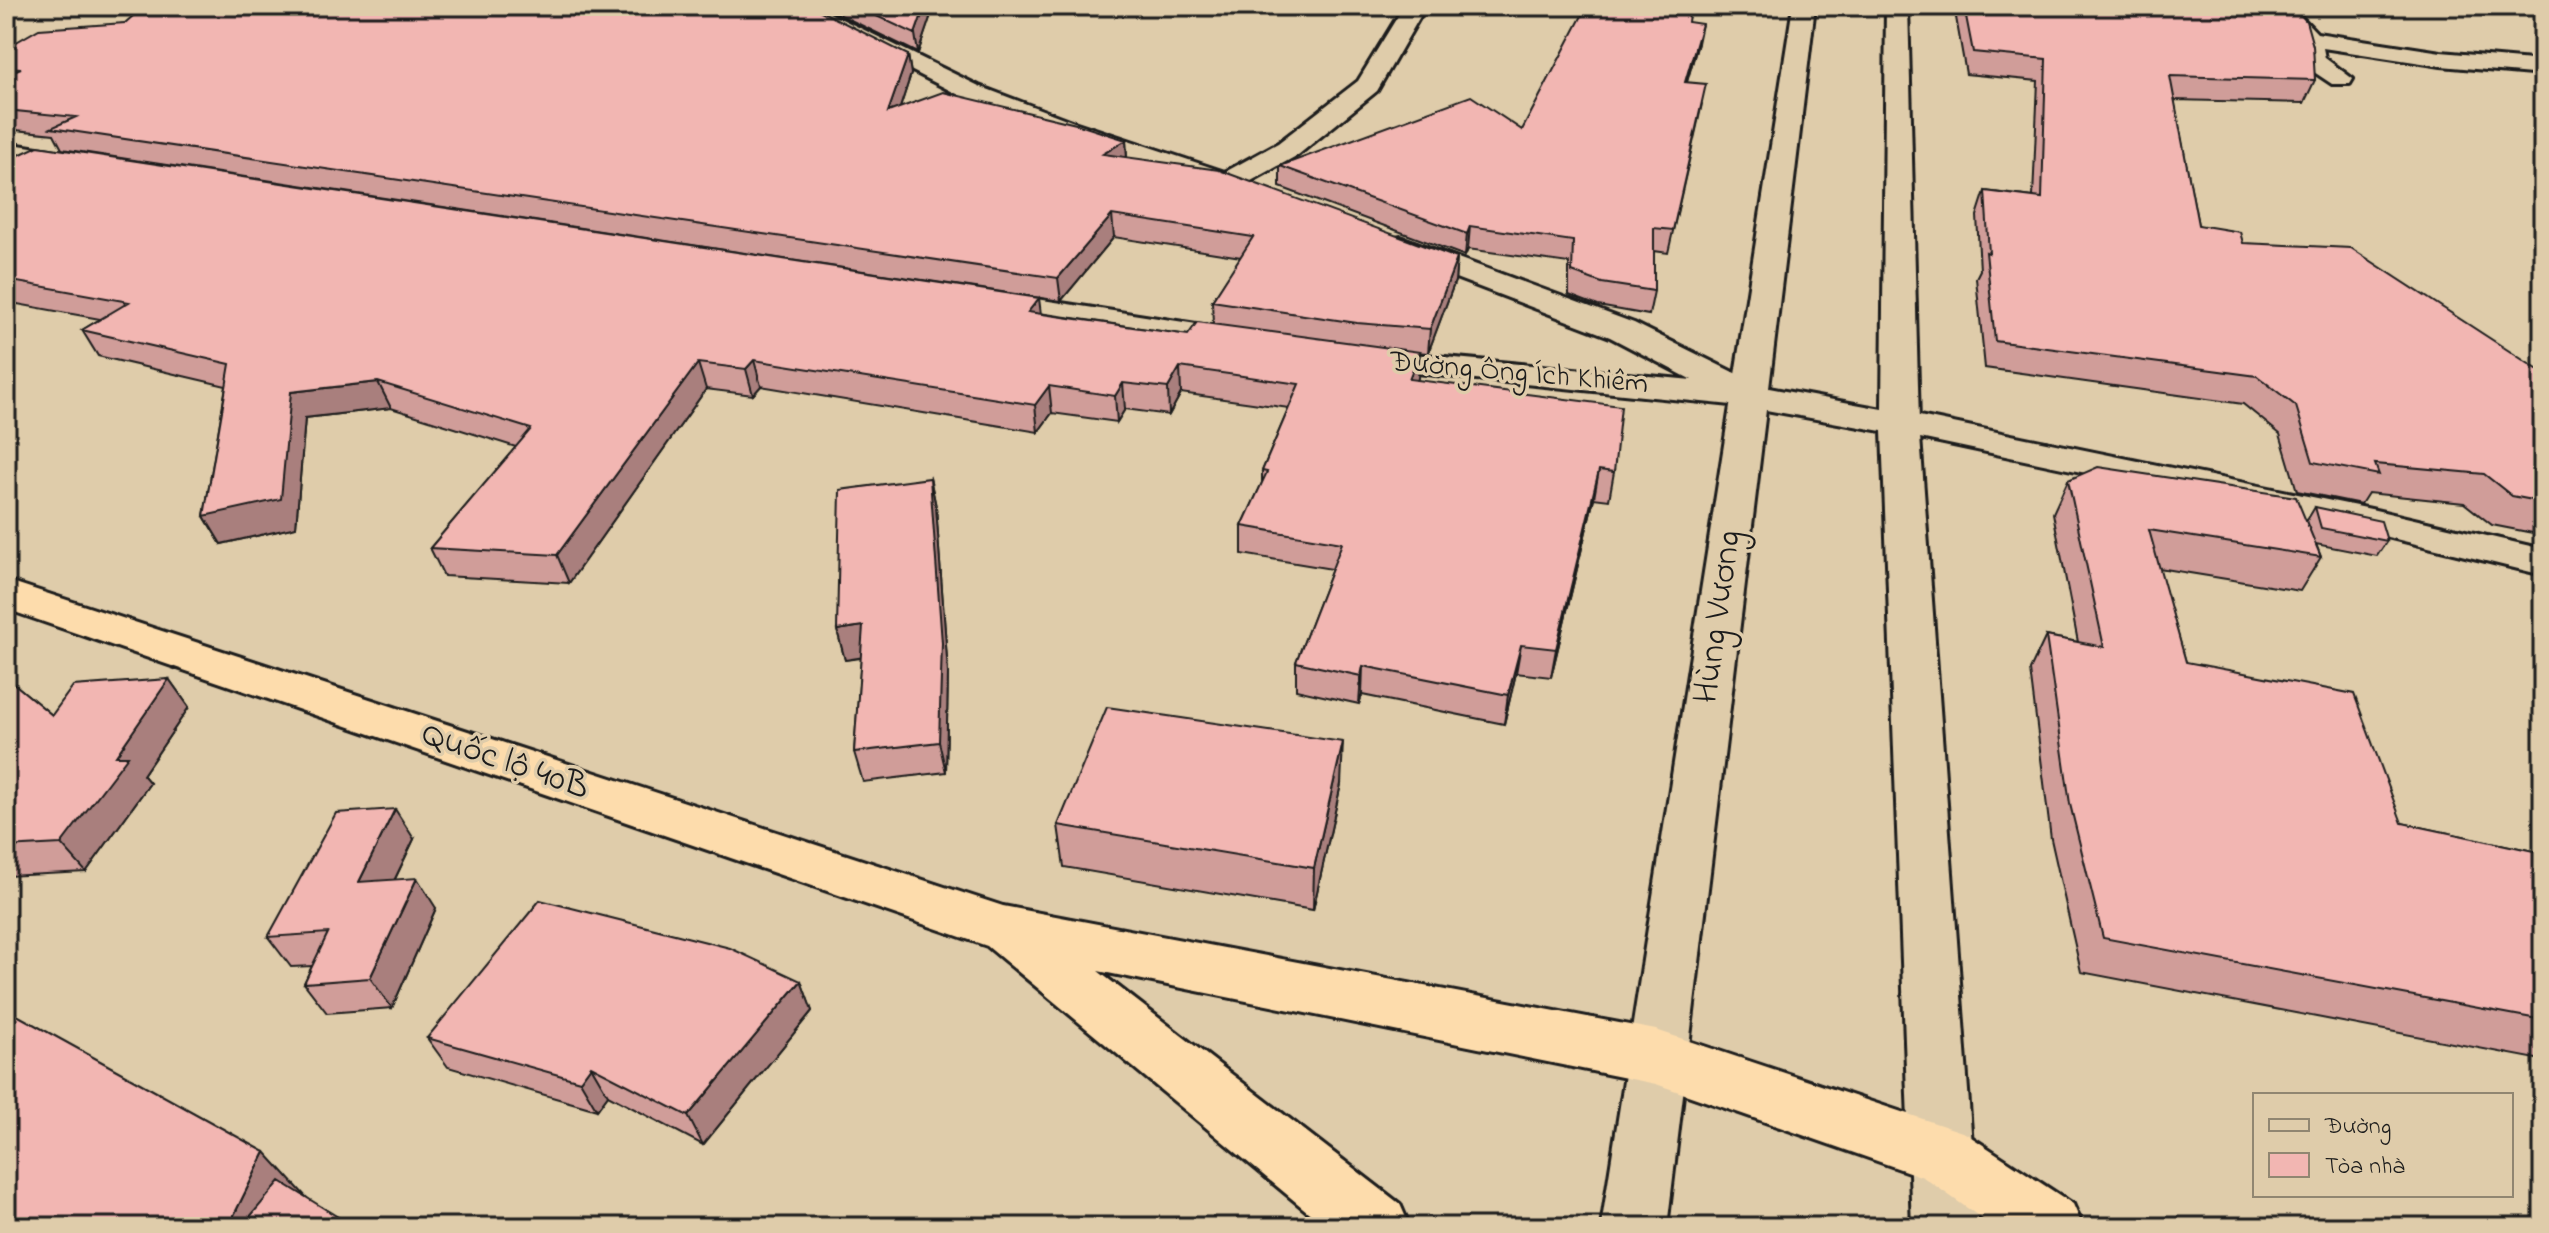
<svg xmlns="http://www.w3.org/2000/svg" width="2549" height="1233" font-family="'Indie Flower',sans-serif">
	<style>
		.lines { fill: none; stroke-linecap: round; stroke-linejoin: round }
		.minor-casing { stroke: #1c1c1c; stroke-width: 6 }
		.secondary-casing { stroke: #1c1c1c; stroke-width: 6 }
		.trunk-casing { stroke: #1c1c1c; stroke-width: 6 }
		.minor { fill: #dfccaa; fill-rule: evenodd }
		.secondary { fill: #dfccaa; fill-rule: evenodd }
		.trunk { fill: #fddcac; fill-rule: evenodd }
		.wall { fill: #d09d99; stroke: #1c1c1c; stroke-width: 2 }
		.shaded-wall { fill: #a97f7d; stroke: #1c1c1c; stroke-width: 2 }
		.building { fill: #f2b6b2; stroke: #1c1c1c; stroke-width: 2 }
		.labels { text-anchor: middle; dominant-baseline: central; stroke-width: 7; stroke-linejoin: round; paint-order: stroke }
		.far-street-label { font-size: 30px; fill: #1c1c1c; stroke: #dfccaa }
		.street-label { font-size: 36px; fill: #1c1c1c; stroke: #dfccaa }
	</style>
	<rect width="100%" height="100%" fill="#dfccaa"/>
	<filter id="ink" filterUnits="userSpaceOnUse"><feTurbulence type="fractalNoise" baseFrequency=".0125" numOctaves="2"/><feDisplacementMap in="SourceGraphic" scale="16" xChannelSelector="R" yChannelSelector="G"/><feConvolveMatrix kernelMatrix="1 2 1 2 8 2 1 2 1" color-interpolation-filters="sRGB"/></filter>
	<g filter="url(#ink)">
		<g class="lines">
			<g class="minor-casing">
				<path id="minor" d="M786 6H815L979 86 1074 122 1225 172 1278 143 1358 81 1404 6H1426L1377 91 1298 155 1231 192 1056 134 961 96Z
					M2268 6H2291L2317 33 2441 52 2543 61V75L2441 66 2323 48 2325 58 2353 79 2350 84H2332L2305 66 2299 41Z
					M6 143 82 155 92 157 96 163 92 169 82 171 6 159Z
					M1401 237 1634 323 1741 376 1745 385 1764 388 1769 396 1764 404 1751 407 1347 366 1342 359 1347 352 1359 349 1692 380 1610 337 1390 253 1386 246 1390 239Z
					M984 291 1248 332 1260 335 1265 342 1260 349 1248 352 972 308 968 301 972 294Z
					M1900 412 2371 509 2543 549V575L2371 533 1887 431 1881 423 1887 415Z"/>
			</g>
			<g class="secondary-casing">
				<path id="secondary" d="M1793 6H1815L1769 388 1882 409 1886 6H1908L1919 423 1978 1227H1912L1882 431 1766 410 1667 1227H1601Z"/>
			</g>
			<g class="trunk-casing">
				<path id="trunk" d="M6 580 1003 906 1656 1030 1965 1133 2073 1204 2083 1227H1994L1923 1177 1656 1084 1098 971 1400 1204 1410 1227H1326L987 946 6 609Z"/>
			</g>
			<use href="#minor" class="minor"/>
			<use href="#secondary" class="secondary"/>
			<use href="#trunk" class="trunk"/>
		</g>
		<path class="wall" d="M822 6H934L918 53Z
			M1954 6H2293L2315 80 2304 103 2174 100 2198 225 2543 373V535L2492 525 2464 503 2368 493 2361 504 2297 491 2280 434 2243 404 1985 368 1976 278 1980 270 1977 216 1985 191 2033 197 2038 81 1966 74Z
			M2294 6H2304L2301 12Z
			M1688 22 1698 43 1687 82 1702 104 1668 253 1654 251V291L1649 315 1598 306 1569 295V263L1468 249 1465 256 1280 187V166L1522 130Z
			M125 23 908 55 911 74 900 108 1126 140 1127 158 1457 258 1455 281 1428 353 1416 352 1417 380 1614 472 1609 500 1594 498 1551 677 1516 673 1504 724 1362 695 1359 704 1296 690V662L1332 569 1242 554V526L1262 483V471L1289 408 1181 393 1169 415 1125 409 1117 422 1052 413 1038 432 761 386 753 395 706 389 569 583 444 576 430 548 516 447 391 408 305 418 296 527 221 544 204 516 226 386 98 356 82 330 100 319 6 302V161L1188 335 1213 324 1212 301 1241 257 1114 237 1061 301 62 149 54 134 6 129V48Z
			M930 478 936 507 948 673 946 772 863 782 854 752 861 658 845 660 837 630Z
			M2068 480 2306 522 2315 507 2387 541 2377 556 2316 544 2321 557 2300 591 2159 568 2186 662 2402 823 2543 853V1063L2542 1060 2081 972 2051 839 2030 670 2046 636 2078 642 2053 513Z
			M6 677 52 715 169 679 189 707 143 775 150 783 86 872 6 876Z
			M1341 784 1313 910 1064 867 1058 825Z
			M414 839 395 879 436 908 392 1008 327 1013 304 983 312 966 291 967 268 937Z
			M801 981 812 1011 703 1145 608 1095 597 1110 448 1067 427 1038Z"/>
		<path class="shaded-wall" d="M925 6H934L918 53 915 34Z
			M1702 24 1698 43 1681 102 1685 82Z
			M908 55 911 74 892 132 888 112Z
			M1126 140 1127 161 1103 154Z
			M1112 215 1114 237 1061 301 1058 278Z
			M1470 226 1468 249 1465 256 1467 234Z
			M1457 258 1455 281 1428 353 1430 329Z
			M1039 298 1042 323 1028 312Z
			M1420 352 1418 378 1408 405 1409 379Z
			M754 360 761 386 753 395 746 369Z
			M698 363 706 389 569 583 557 555Z
			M1180 367 1181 393 1169 415 1168 388Z
			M378 382 391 408 305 418 296 527 221 544 204 516 291 392Z
			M1123 383 1125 409 1117 422 1115 396Z
			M1049 386 1052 413 1038 432 1035 405Z
			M1599 470 1594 498 1551 677 1556 649Z
			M930 478 936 507 948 673 946 772 939 742Z
			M863 626 871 656 845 660 837 630Z
			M1521 645 1516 673 1504 724 1508 695Z
			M1363 666 1362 695 1359 704 1361 676Z
			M169 679 189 707 143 775 150 783 86 872 61 844 116 756Z
			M1343 742 1341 784 1313 910 1314 868Z
			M395 809 414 839 379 912 359 882Z
			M417 878 436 908 392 1008 370 978Z
			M801 981 812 1011 703 1145 688 1116Z
			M591 1066 608 1095 597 1110 580 1081Z
			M265 1152 307 1198 243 1227 233 1217Z"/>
		<path class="building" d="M144 6H811L908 55 888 112 943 92 1076 124 1126 140 1103 154 1219 170 1457 258 1430 329 1357 323 1212 301 1253 237 1112 215 1058 278 51 128 76 117 6 110V74L21 68 6 67V48L39 29 125 23Z
			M855 6H925L915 34Z
			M1587 6H1690L1688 22 1702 24 1685 82 1706 84 1673 230 1654 228V291L1602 283 1572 272 1573 241 1470 226 1467 234 1280 166 1471 96 1522 130Z
			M1964 6H2293L2306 21 2313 46 2315 80 2170 76 2198 225 2240 232 2243 243 2351 248 2543 373V390L2538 391 2543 394V502L2512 496 2484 474 2375 464 2379 475 2313 462 2296 406 2257 376 1995 341 1986 252 1989 253 1985 191 2042 198 2046 59 1973 52Z
			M38 146 1039 298 1028 312 1188 335 1197 322 1420 352 1409 379 1621 406 1614 472 1599 470 1556 649 1521 645 1508 695 1363 666 1361 676 1296 662 1342 543 1242 526 1267 472 1262 471 1299 384 1180 367 1168 388 1123 383 1115 396 1049 386 1035 405 754 360 746 369 698 363 557 555 430 548 531 429 378 382 291 392 281 499 204 516 230 364 82 330 129 302 6 280V161Z
			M2098 467 2296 497 2321 557 2149 530 2186 662 2354 694 2402 823 2543 853V1020L2103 938 2070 804 2046 636 2104 647 2068 480Z
			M930 478 942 643 939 742 854 752 863 626 837 630 840 490Z
			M2315 507 2381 521 2387 541 2321 528Z
			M6 677 52 715 73 686 169 679 116 756H128L61 844 6 847Z
			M1107 707 1343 742 1314 868 1058 825Z
			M395 809 359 882 417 878 370 978 304 983 328 933 268 937 336 813Z
			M540 900 730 948 801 981 688 1116 591 1066 580 1081 427 1038Z
			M6 1009 265 1152 233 1217 244 1224 280 1181 354 1227H6Z"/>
	</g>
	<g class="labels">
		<g class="far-street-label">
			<text transform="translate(1519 374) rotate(5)">Đường Ông Ích Khiêm</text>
		</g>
		<g class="street-label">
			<text transform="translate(1719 617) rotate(-82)">Hùng Vương</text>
			<text transform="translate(505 762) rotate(19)">Quốc lộ 40B</text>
		</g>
	</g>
	<rect width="2549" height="1233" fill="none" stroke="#dfccaa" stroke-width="32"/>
	<rect x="16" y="16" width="2517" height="1201" fill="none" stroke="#1c1c1c" stroke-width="3" filter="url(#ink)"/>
	<rect x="2253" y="1093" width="260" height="104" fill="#dfccaa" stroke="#918671" stroke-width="2"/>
	<rect x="2269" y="1119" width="40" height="12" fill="#dfccaa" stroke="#918671" stroke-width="2"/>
	<text x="2325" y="1133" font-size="24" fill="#1c1c1c">Đường</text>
	<rect x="2269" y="1153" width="40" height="24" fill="#f2b6b2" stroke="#918671" stroke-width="2"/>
	<text x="2325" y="1173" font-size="24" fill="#1c1c1c">Tòa nhà</text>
</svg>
